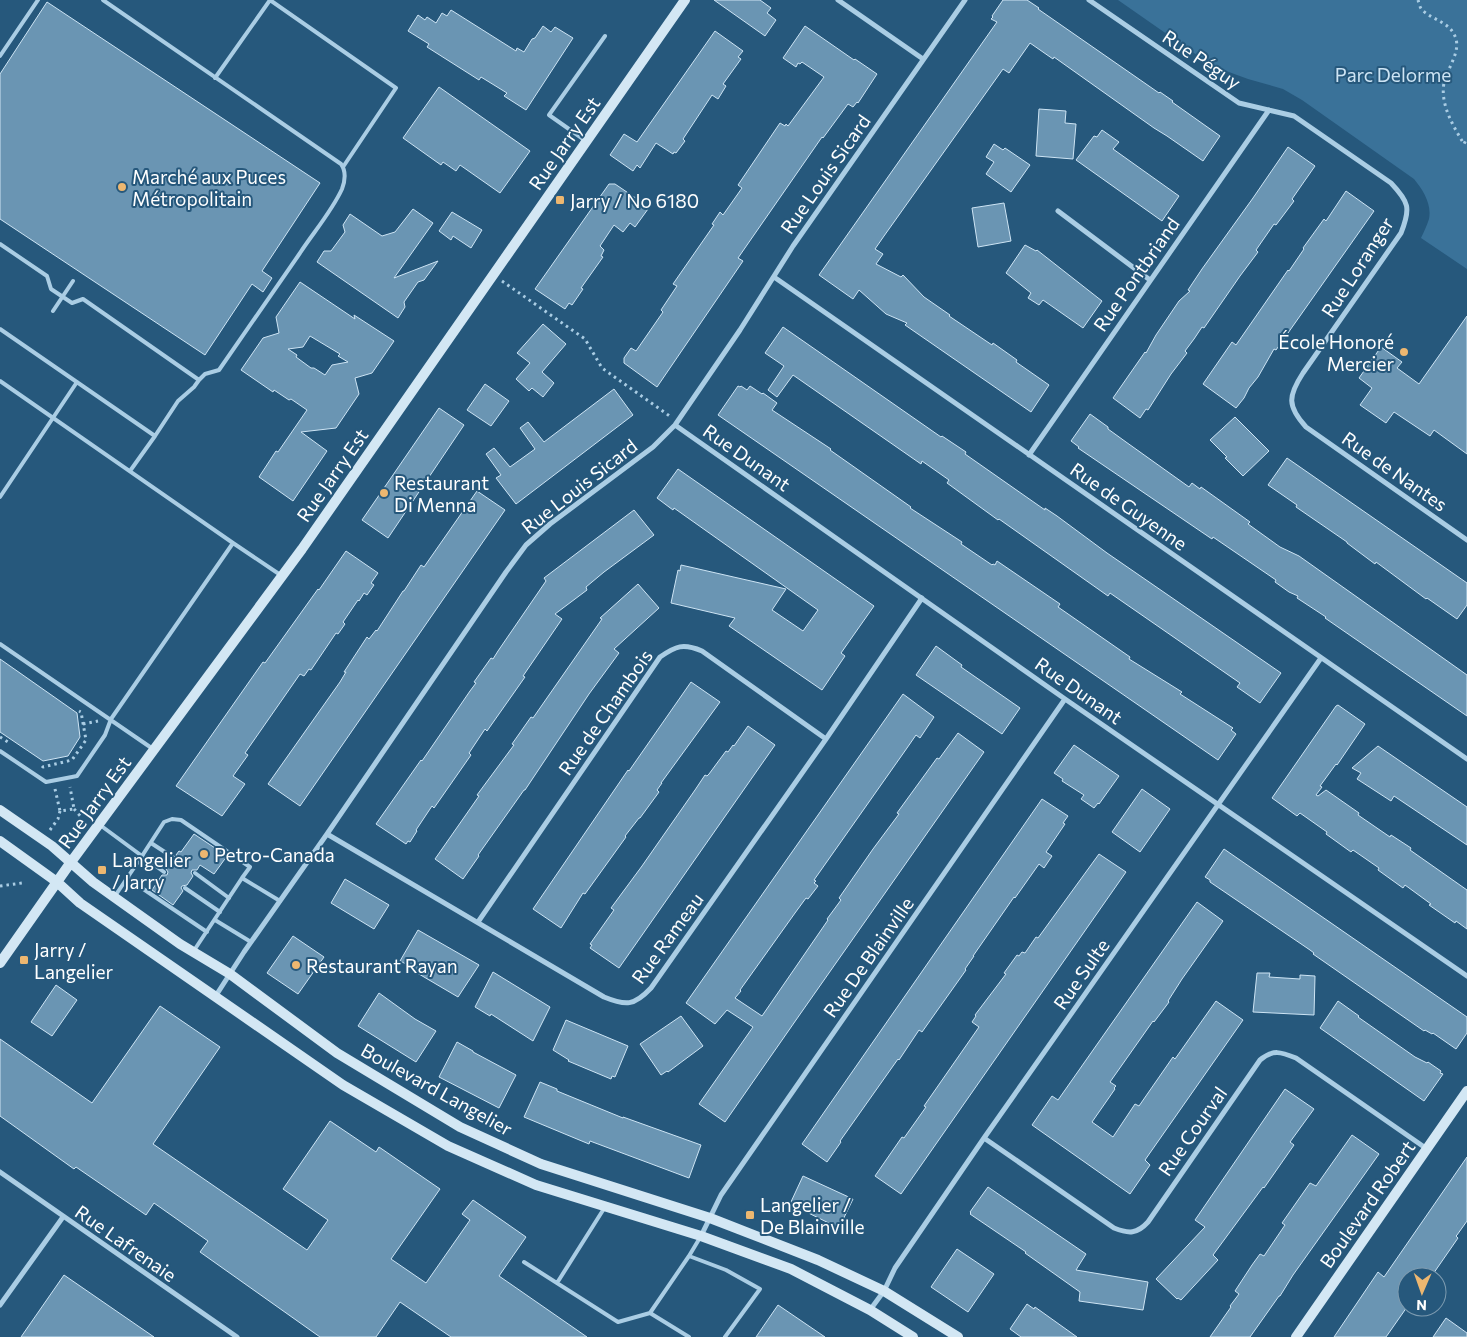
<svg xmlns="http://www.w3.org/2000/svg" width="1467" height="1337" font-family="Commissioner,sans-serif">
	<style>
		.green { fill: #3a7299 }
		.building { fill: #6a95b3; stroke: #cde4f4; fill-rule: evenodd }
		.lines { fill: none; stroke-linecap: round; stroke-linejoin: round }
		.path { stroke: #aacde4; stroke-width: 3; stroke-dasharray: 2.5 4; stroke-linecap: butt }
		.lane { stroke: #aacde4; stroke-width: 4 }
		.street { stroke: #aacde4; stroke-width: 5 }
		.secondary { stroke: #d3e7f4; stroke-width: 10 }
		.poi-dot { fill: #edb770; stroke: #26587c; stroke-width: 2 }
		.labels { text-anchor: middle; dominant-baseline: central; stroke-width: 4; stroke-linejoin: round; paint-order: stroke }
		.street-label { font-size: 19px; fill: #fff; stroke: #26587c }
		.park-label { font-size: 19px; fill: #cde4f4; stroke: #26587c }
		.poi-label { font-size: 19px; fill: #fff; stroke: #26587c; text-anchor: start }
	</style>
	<rect width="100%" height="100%" fill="#26587c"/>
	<path class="green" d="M1118 0H1467V269L1421 238C1424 232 1427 225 1429 219 1432 204 1423 190 1414 179L1302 100 1283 89 1248 79 1218 68 1194 53Z"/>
	<path class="building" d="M714 0H760L771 8 767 13 776 20 765 36Z
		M1003 0H1027L1039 8 1038 9 1159 93 1160 92 1173 101 1172 102 1220 136 1203 161 1167 136 1154 128 1054 57 1053 59 1030 43 1009 73 1003 69 884 236 875 249 883 254 876 264 901 277 903 275 924 297 950 315 949 316 992 345 993 343 1017 360 1016 362 1049 385 1031 412 905 325 907 323 886 314 859 290 853 299 819 275 997 22 991 19 993 17 992 16Z
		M47 2 320 183 262 271 272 278 263 292 252 284 205 355 0 219V74Z
		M451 10 516 51 517 48 524 52 532 39 535 38 543 26 551 32 555 27 573 38 526 110 504 96 507 93 481 77 479 80 427 47 429 44 408 31 418 15 425 20 427 17 436 23 442 13 447 16Z
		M805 26 854 60 855 59 877 74 858 103 857 102 853 107 848 104 823 138 822 137 738 258 743 261 657 387 624 363V358L631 348 636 351 663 312 661 310 677 286 673 284 714 225 712 224 720 212 723 215 742 188 738 185 780 123 785 126 786 124 788 126 824 77 802 62 800 64 798 63 796 67 783 58Z
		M715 31 743 51 738 57 741 59 723 84 726 86 718 99 712 95 683 139 685 141 676 153 674 152 673 154 656 143 640 168 637 165 633 171 610 155 624 134 637 142Z
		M439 87 530 151 500 193 460 165 456 171 443 162 441 165 403 138Z
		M1039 109 1066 111 1065 123 1076 124 1073 159 1036 156Z
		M1102 130 1119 142 1113 149 1179 196 1162 221 1076 160 1094 136 1097 137Z
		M994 144 1003 150 1005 148 1030 165 1011 192 986 174 994 162 986 157Z
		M1288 147 1315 166 1292 199 1294 201 1276 225 1274 224 1256 250 1258 252 1240 276 1204 328 1202 327 1194 339 1185 351 1187 353 1171 374 1148 410 1146 409 1140 418 1113 398 1145 352 1146 353 1156 335 1179 301 1190 291 1188 290 1202 269 1253 198Z
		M609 184H615L643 203 642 205 648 209 635 227 630 223 623 232 614 225 600 246 604 250 601 256 603 257 581 288 583 289 572 305 569 303 565 309 535 289Z
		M1346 191 1374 211 1276 350 1274 349 1258 377 1249 388 1244 398 1236 408 1203 384 1232 342 1236 345 1288 270 1289 271 1304 249 1303 248 1324 219 1326 221Z
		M1004 203 1011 241 978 247 972 208Z
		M413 209 433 223 394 278 438 261 424 280 418 282 404 302 405 307 398 318 317 262 324 251H331L345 232 343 225 350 214 382 236 395 232Z
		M452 212 482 230 471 248 453 236 451 240 439 231Z
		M1025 245 1036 251 1037 250 1102 301 1083 328 1043 300 1039 305 1028 298 1031 293 1006 273Z
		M300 282 355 319 354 315 394 341 372 373 355 378 359 394 336 428 301 432 327 451 293 501 259 477 276 451 278 452 307 410 291 399 289 400 274 390 273 392 241 370 263 338 279 333 276 317ZM310 336 340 354 338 356 348 362 332 365 325 375 314 368H311L296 357 297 355 288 349 303 347Z
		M1467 316V454L1434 430 1430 436 1394 412 1386 423 1360 405 1372 388 1359 378 1381 347 1402 362 1397 368 1419 384Z
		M543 324 566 344 542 372 554 383 543 397 532 388 529 391 516 379 530 363 517 353Z
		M783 327 941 437 942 436 966 452 965 454 1045 510V508L1057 516 1107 553 1281 673 1260 703 1237 687 1240 683 1110 593 1108 596 999 519 998 520 947 483 949 480 922 461 921 464 793 375 777 397 768 390 784 366 765 353Z
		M485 384 509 401 491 426 467 410Z
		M738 386 740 387 741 386 747 390 750 386 762 394 763 393 777 403 772 410 831 449 830 450 911 507 910 508 962 542 961 544 992 565 993 564 995 565 997 561 1060 604 1058 607 1130 657 1129 659 1182 692 1180 694 1233 728 1231 730 1236 734 1218 760 718 415Z
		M614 389 633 415 516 504 496 478 501 475 486 454 494 448 510 467 535 449 520 428 528 422 544 442Z
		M439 408 464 425 388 538 362 520Z
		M1090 414 1108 427V429L1126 442 1189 487 1192 483 1200 489 1201 487 1250 522 1248 524 1280 547 1299 556 1467 675V716L1325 618 1326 617 1297 598 1298 596 1289 592 1275 582 1276 580 1213 537 1212 539 1078 448 1079 447 1071 441Z
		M1235 417 1269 451 1243 476 1225 458 1227 457 1210 440Z
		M1287 458 1467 583V605L1457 619 1427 598 1426 599 1376 562 1375 564 1347 543V542L1296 507 1297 505 1268 485Z
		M678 469 874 606 841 653 845 656 822 690 729 626 735 618 671 603 678 570 680 571 681 565 786 589 772 610 803 631 818 610 674 508 673 510 657 498Z
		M477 491 505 510 300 806 268 784 340 682 346 672H344L367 637 369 639 376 630 377 631 403 591H404L421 565 424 567Z
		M634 510 654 535 604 572 586 587 587 590 555 614 562 619 523 676 525 677 487 731 485 729 469 753 471 755 434 808 432 806 416 830 417 831 410 842 408 841 406 844 376 824 421 760 422 761 470 691 476 683 474 682 491 658 493 659 498 651 546 581 544 578Z
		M346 551 378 573 371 583 374 585 367 595 364 593 359 601 358 600 343 622 345 624 338 634 336 633 311 670 309 669 304 676 300 674 245 753 248 755 233 776 245 784 222 816 176 786 263 662 265 663 318 589 319 590Z
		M638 584 659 608 614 649 619 653 589 694 525 790H524L478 855 479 856 463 879 435 859 479 796 477 795 514 745 512 744 531 717 533 718 602 619 600 618Z
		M936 646 962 665 961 667 1020 708 1002 734 916 675Z
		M0 659 77 713 80 737 68 756 43 761 0 732Z
		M691 682 720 702 661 783H662L657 790 659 792 640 818H639L625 836 626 837 585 894 583 893 561 928 533 909 628 770 629 771Z
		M903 694 934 717 920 738 916 735 907 748 814 880 816 881 814 883 818 886 808 899 806 898 795 913 740 990 741 991 735 998 762 1016 828 920 827 919 841 900 839 898 873 849 899 814 897 813 937 758 939 759 958 733 984 752 796 1020 725 1122 699 1104 753 1027 727 1010 715 1024 686 1003Z
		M1338 705 1365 724 1337 765 1336 764 1320 786 1322 787 1316 795 1318 796 1326 790 1359 813 1358 815 1390 837 1391 835 1411 848 1410 850 1467 890V929L1456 921 1455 923 1429 905 1431 904 1405 885 1403 888 1378 870 1379 868 1353 850 1351 852 1326 834 1327 832 1300 813 1297 816 1272 798 1336 706Z
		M748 726 775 745 619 968 590 948 592 945 590 944 614 910 611 908 642 866 695 790 705 775 707 776 709 774 726 751 728 752 733 745 734 746Z
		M1074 745 1119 776 1099 804 1098 803 1094 808 1081 799 1084 795 1062 781 1063 779 1054 773Z
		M1378 746 1467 807V845L1394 796 1391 801 1357 779 1361 773 1352 768Z
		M1142 789 1170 809 1140 852 1112 832Z
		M1042 799 1068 816 1063 823 1065 824 1046 852 1052 856 1044 868 1039 864 1015 898 1014 897 973 956H974L965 969 966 970 922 1032 919 1030 899 1060 898 1059 840 1141 841 1142 827 1162 802 1144Z
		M194 834 227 856 214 874 200 865 197 870H192L191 873 193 876 187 885 182 886 181 888 183 891 173 905 152 890 162 875H167L168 872 166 869 172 861 174 862 177 860 178 858 176 855 179 851 181 852Z
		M1224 849 1467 1017V1033L1456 1049 1433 1033 1432 1034 1425 1030 1424 1031 1313 954 1314 953 1310 950 1210 882V880L1205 877Z
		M1099 854 1126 872 901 1194 875 1176 902 1137 904 1138 926 1107 924 1106 979 1027 972 1022 976 1016 975 1015 1006 974 1004 973 1017 955 1019 956 1022 952 1025 953 1036 937 1038 938Z
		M345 879 389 905 374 929 331 903Z
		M1197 902 1223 921 1182 979 1168 1001 1169 1002 1154 1022 1153 1021 1110 1082 1116 1086 1114 1088 1115 1089 1092 1122 1113 1137 1135 1104 1139 1106 1173 1057 1175 1059 1216 1001 1243 1020 1145 1160 1150 1165 1130 1194 1032 1125 1052 1096 1058 1100Z
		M418 930 479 965 458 997 407 967 408 965 400 961Z
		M293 936 324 957 298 994 267 973Z
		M493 972 550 1007 533 1041 491 1014 490 1016 475 1007Z
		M1257 973H1270L1269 977 1300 979V975L1315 976 1314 1015 1253 1012Z
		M56 985 77 1000 52 1036 31 1022Z
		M379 993 415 1019 436 1031 416 1062 358 1026Z
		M1338 1001 1359 1016 1358 1017 1415 1057 1427 1063 1428 1062 1441 1071 1440 1073 1443 1074 1424 1101 1320 1028Z
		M160 1006 220 1047 153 1144 307 1250 328 1220 283 1189 330 1121 376 1152 379 1147 440 1189 391 1259 426 1283 470 1220 462 1214 473 1200 526 1237 499 1276 587 1337H451L400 1302 376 1337H320L200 1252 208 1241 154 1203 146 1215 76 1167 74 1169 0 1116V1039L92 1103Z
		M681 1016 703 1046 668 1072 667 1071 661 1075 640 1044Z
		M566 1020 628 1046 615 1077 612 1076 611 1079 568 1061 569 1060 553 1050Z
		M457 1042 473 1051V1052L516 1075 499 1108 439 1077Z
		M540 1082 557 1089V1091L623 1118V1117L701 1145 689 1178 590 1141 589 1144 524 1117Z
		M1285 1089 1314 1109 1290 1142 1294 1145 1264 1188 1263 1187 1213 1255 1218 1260 1181 1300 1178 1298 1177 1299 1156 1279 1205 1227 1195 1220Z
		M1352 1135 1379 1154 1293 1275 1280 1296H1279L1250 1337H1210L1231 1307 1230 1306 1239 1294 1235 1291 1252 1265 1260 1254 1264 1256 1285 1225 1282 1223 1310 1183 1316 1186Z
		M1467 1157V1221L1457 1235 1456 1236 1458 1238 1431 1277H1407V1307L1386 1337H1334L1378 1272 1384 1277Z
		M803 1176 853 1199 839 1228 790 1204Z
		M988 1187 1086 1254 1076 1270 1148 1282 1143 1310 1079 1301 1080 1292 1025 1253 1026 1252 970 1214 971 1213 970 1212Z
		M957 1249 994 1274 968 1312 931 1287Z
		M64 1275 154 1337H21Z
		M1027 1304 1034 1309 1035 1307 1077 1337H1021L1010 1329Z
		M778 1305 825 1337H756Z
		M1446 1318 1467 1333V1337H1433Z"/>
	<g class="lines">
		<path class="path" d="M1418 0C1419 3 1420 8 1422 10 1434 21 1451 22 1456 39 1460 53 1447 69 1444 83 1440 104 1453 126 1464 144L1467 138
			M502 281 585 339 602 368 671 417
			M83 724 98 721
			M0 737 8 742
			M42 766 43 767 72 760 86 740 81 712 79 711
			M55 789 60 811 74 809 70 787
			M74 809 82 818
			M50 830 58 819 60 811
			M0 886 22 883"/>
		<path class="lane" d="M103 0 341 164C346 171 345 181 342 189 332 211 313 233 300 253 273 292 246 331 219 370L205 374 199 380
			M270 0 396 88 343 167
			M0 56 38 0
			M215 78 270 0
			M586 141 549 115 605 36
			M0 244 47 276 51 289 72 303 83 299 199 380 194 387 178 401 155 436
			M53 311 73 281
			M0 329 155 436 130 471
			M0 381 233 543
			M0 497 77 382
			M0 644 153 749
			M0 751 46 782 77 776 105 735 111 719 233 543 282 576
			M100 825 142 856 115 896
			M151 843 174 858
			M164 872 142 856 164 822 172 819 181 820 250 867 242 878
			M195 873 229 898
			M127 878 207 932
			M185 888 220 912
			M215 920 251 942
			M193 952 242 878 280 901
			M701 1236 689 1256 726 1270 760 1289 725 1337
			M524 1262 618 1322 650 1313 689 1337
			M557 1283 605 1207
			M650 1313 689 1256"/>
		<path class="street" d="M838 0 923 59
			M1089 0 1239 103 1294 116 1391 183C1409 202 1411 208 1401 233L1303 373C1288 396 1287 406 1306 427L1467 540
			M1058 211 1150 280
			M774 277 1467 759
			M675 425 1065 699 1467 976
			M1029 455 1269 110
			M327 834 604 997C626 1006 634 1006 651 988L826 739 922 598
			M478 922 660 657C676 646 683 643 702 651L826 739
			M215 997 244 952 327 834 506 572 526 545 550 524 653 447 675 425 740 330 793 246 965 0
			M984 1138 1114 1228C1129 1234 1137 1234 1148 1222L1260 1060C1273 1049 1281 1052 1296 1058L1427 1149
			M0 1172 237 1337
			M701 1236 721 1195 1065 699
			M0 1305 63 1217
			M870 1310 884 1291 895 1268 984 1138 1321 658"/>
		<path class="secondary" d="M0 810 52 846 93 882 114 897 180 944 230 974 337 1053 460 1127 541 1164 710 1218 818 1260 884 1291 958 1337
			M0 841 57 882 80 903 343 1085 448 1146 536 1185 701 1236 791 1269 870 1310 913 1337
			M0 963 71 862 302 549 685 0
			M1296 1337 1467 1091"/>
	</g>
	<g class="poi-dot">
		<circle cx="122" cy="187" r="5"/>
		<rect x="555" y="195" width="10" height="10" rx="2.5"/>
		<circle cx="1404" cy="352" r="5"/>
		<circle cx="384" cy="493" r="5"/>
		<circle cx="204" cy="854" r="5"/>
		<rect x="97" y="865" width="10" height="10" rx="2.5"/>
		<rect x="19" y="955" width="10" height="10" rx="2.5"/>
		<circle cx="296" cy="965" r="5"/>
		<rect x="745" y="1210" width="10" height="10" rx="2.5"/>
	</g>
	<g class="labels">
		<g class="street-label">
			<text transform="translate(1202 59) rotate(34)">Rue Péguy</text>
			<text transform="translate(564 143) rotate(-55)">Rue Jarry Est</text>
			<text transform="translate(825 174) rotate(-55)">Rue Louis Sicard</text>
			<text transform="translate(1357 267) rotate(-57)">Rue Loranger</text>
			<text transform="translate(1136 274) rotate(-55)">Rue Pontbriand</text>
			<text transform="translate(747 457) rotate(35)">Rue Dunant</text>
			<text transform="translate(1395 471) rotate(35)">Rue de Nantes</text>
			<text transform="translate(332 475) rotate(-55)">Rue Jarry Est</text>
			<text transform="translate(579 486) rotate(-38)">Rue Louis Sicard</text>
			<text transform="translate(1129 506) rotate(35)">Rue de Guyenne</text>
			<text transform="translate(1079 690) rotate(35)">Rue Dunant</text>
			<text transform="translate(605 712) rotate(-55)">Rue de Chambois</text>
			<text transform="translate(94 802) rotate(-54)">Rue Jarry Est</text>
			<text transform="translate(667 938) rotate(-54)">Rue Rameau</text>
			<text transform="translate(868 957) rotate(-55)">Rue De Blainville</text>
			<text transform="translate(1081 974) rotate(-55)">Rue Sulte</text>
			<text transform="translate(437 1089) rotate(29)">Boulevard Langelier</text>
			<text transform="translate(1192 1131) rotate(-55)">Rue Courval</text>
			<text transform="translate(1367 1204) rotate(-55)">Boulevard Robert</text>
			<text transform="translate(126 1243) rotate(35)">Rue Lafrenaie</text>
		</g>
		<g class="park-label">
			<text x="1393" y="74">Parc Delorme</text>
		</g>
		<g class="poi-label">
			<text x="132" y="176">Marché aux Puces<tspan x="132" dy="22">Métropolitain</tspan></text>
			<text x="570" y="200">Jarry / No 6180</text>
			<text x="1394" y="341" text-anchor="end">École Honoré<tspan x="1394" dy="22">Mercier</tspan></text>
			<text x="394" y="482">Restaurant<tspan x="394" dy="22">Di Menna</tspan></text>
			<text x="214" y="854">Petro-Canada</text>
			<text x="112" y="859">Langelier<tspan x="112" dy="22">/ Jarry</tspan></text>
			<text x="34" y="949">Jarry /<tspan x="34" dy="22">Langelier</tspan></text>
			<text x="306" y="965">Restaurant Rayan</text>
			<text x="760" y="1204">Langelier /<tspan x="760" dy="22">De Blainville</tspan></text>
		</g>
	</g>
	<g transform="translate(1422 1292) rotate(182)"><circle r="24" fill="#26587c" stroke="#7d9bb0"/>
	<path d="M0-4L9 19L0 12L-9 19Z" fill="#edb770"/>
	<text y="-8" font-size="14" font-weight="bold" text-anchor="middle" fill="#ffffff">N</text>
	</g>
</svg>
